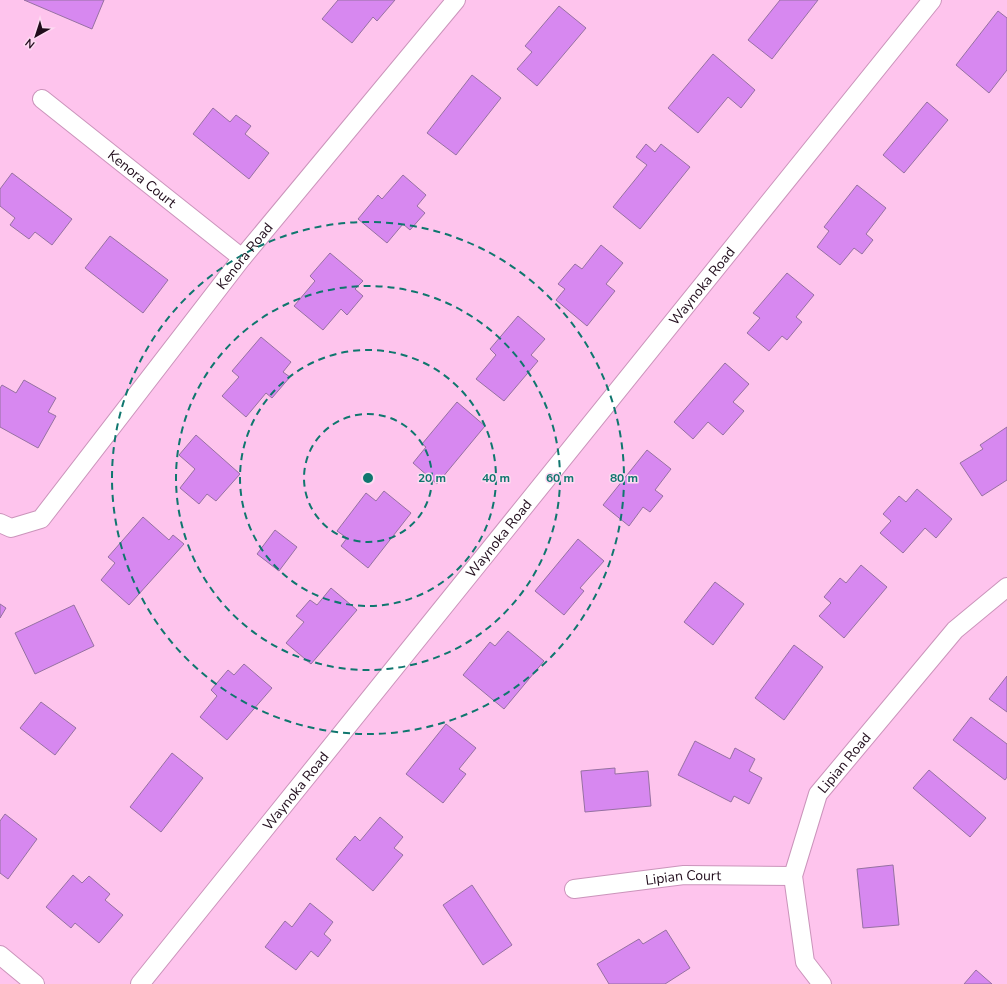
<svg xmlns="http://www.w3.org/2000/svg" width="1007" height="984" font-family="'Nunito Sans',sans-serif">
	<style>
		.building { fill: #d788f0; stroke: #9671a2 }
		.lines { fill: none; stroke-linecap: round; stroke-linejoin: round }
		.street-casing { stroke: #cb94bb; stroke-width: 20 }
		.street { stroke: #fff; stroke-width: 18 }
		.ring { fill: none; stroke: #0f766e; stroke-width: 2; stroke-dasharray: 7 5 }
		.labels { text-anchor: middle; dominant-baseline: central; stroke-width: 3; stroke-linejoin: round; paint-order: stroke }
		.street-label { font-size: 14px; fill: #210d1c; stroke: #fddaf2 }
		.centre { fill: #0f766e; stroke: #fddaf2; stroke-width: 2 }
		.ring-label { font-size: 12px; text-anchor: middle; font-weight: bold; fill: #0f766e; stroke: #fddaf2; stroke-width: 3; stroke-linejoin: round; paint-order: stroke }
	</style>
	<rect width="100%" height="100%" fill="#fec4ed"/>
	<path class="building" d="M24 0H104L92 29Z
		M338 0H395L377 21 373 17 352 43 322 19Z
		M780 0H818L772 59 748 40Z
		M559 6 586 28 537 86 517 69 532 52 525 46Z
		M998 11 1007 18V70L989 93 956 65Z
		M713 54 755 90 741 108 728 97 698 133 668 108Z
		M472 75 501 98 456 155 427 133Z
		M927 102 948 120 904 173 883 155Z
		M213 108 230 122 236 115 251 126 245 134 269 153 249 179 193 134Z
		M646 144 655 152 661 144 690 167 640 229 613 207 647 165 636 157Z
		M12 173 72 219 52 245 35 232 29 239 10 225 15 218 0 206V189Z
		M403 175 426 195 417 206 425 213 410 230 403 224 387 243 358 219 378 195 382 199Z
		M857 185 886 208 866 234 873 240 862 254 854 248 840 265 817 247 829 231 824 227Z
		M110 236 168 280 143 313 85 268Z
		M601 245 623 263 606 284 615 291 587 326 556 300 565 289 558 284 575 264 582 269Z
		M330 253 363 281 355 289 363 296 347 315 341 309 323 330 294 306 315 281 310 276Z
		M787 273 814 295 796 317 802 322 787 340 782 336 769 351 747 333 760 318 753 313Z
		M518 316 545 339 531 355 538 361 504 401 476 379 496 355 490 349Z
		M261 337 291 362 283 372 290 377 272 398 266 393 246 417 222 396 239 377 232 371Z
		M725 363 749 384 733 402 744 411 723 435 708 422 693 439 674 422Z
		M24 380 56 398 48 412 56 416 38 448 0 427V388L2 385 16 393Z
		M457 402 485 426 437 484 413 463 426 447 422 444Z
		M1007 427V480L982 496 960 463 983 449 980 445Z
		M196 435 240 474 216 501 207 494 199 504 180 488 195 469 179 455Z
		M647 450 671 469 655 490 663 496 650 512 643 507 629 526 603 505Z
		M917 489 952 519 936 538 925 528 903 553 880 533 891 521 883 514 899 496 906 502Z
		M384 491 411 513 368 568 341 546 347 538 337 531 366 493 376 501Z
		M143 517 169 540 173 535 184 544 129 605 101 580 115 563 108 557Z
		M275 530 297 547 279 571 257 554Z
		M578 539 604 561 580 588 584 591 564 615 535 591Z
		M861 565 887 587 844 638 819 616 831 603 824 597 840 578 846 583Z
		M715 582 744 604 713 645 684 622Z
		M331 588 357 610 311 664 286 643 304 622 296 616 310 600 317 605Z
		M0 604 6 608 0 618Z
		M74 605 94 646 35 674 15 633Z
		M508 631 544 661 504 709 463 675 490 642 495 646Z
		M794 645 823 667 784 720 755 698Z
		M244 664 272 688 227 740 200 717 217 696 211 690 228 670 234 675Z
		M1007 676V712L989 699Z
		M41 702 76 728 55 755 20 728Z
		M971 717 1007 744V777L1005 780 953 740Z
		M446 724 476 748 459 769 466 774 443 803 406 774Z
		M695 741 730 759 735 748 755 759 749 771 762 778 749 804 734 796 731 802 678 775Z
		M172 753 203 778 161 832 130 807Z
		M615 768V774L648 771 651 806 585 812 581 771Z
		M929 770 986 818 970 837 913 788Z
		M5 814 37 839 8 879 0 873V821Z
		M380 817 403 837 394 848 403 855 373 891 336 859 355 836 360 841Z
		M893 865 899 925 863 928 857 869Z
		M73 875 82 883 89 876 110 894 105 900 123 915 99 943 75 923 71 928 46 907Z
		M472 885 512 945 483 965 443 905Z
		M310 903 333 922 324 934 331 940 318 957 311 951 296 970 265 947 285 921 292 927Z
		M666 930 690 968 665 984H609L597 964 639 939 643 944Z
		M976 970 992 984H964Z"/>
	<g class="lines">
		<g class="street-casing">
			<g id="street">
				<path id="s1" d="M42 99 242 258"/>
				<path id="s2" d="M0 523 11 528 41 519 242 258 456 0"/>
				<path id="s3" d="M574 889 684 875 793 876"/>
				<path d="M0 955 35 984"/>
				<path id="s4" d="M140 984 932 0"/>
				<path id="s5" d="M822 984 805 962 793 876 818 794 955 630 1007 587"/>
			</g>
		</g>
		<use href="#street" class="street"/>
	</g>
	<g class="ring">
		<circle cx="368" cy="478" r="64"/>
		<circle cx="368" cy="478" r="128"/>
		<circle cx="368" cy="478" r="192"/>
		<circle cx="368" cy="478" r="256"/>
	</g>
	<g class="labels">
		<g class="street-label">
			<text stroke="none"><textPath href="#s1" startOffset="128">Kenora Court</textPath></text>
			<text stroke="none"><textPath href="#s2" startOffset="376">Kenora Road</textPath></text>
			<text stroke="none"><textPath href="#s4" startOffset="896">Waynoka Road</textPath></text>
			<text stroke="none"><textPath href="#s4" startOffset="572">Waynoka Road</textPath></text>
			<text stroke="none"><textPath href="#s5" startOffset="241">Lipian Road</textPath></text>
			<text stroke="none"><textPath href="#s4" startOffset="248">Waynoka Road</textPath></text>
			<text stroke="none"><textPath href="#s3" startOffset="110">Lipian Court</textPath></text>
		</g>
	</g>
	<circle cx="368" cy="478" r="6" class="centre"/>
	<g class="ring-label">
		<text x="432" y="482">20 m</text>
		<text x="496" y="482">40 m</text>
		<text x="560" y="482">60 m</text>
		<text x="624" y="482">80 m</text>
	</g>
	<g transform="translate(36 36) rotate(219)" stroke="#fddaf2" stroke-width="3" paint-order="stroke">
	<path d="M0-3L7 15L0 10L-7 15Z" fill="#210d1c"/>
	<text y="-6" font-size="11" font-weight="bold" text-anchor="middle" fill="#210d1c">N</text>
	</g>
</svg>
